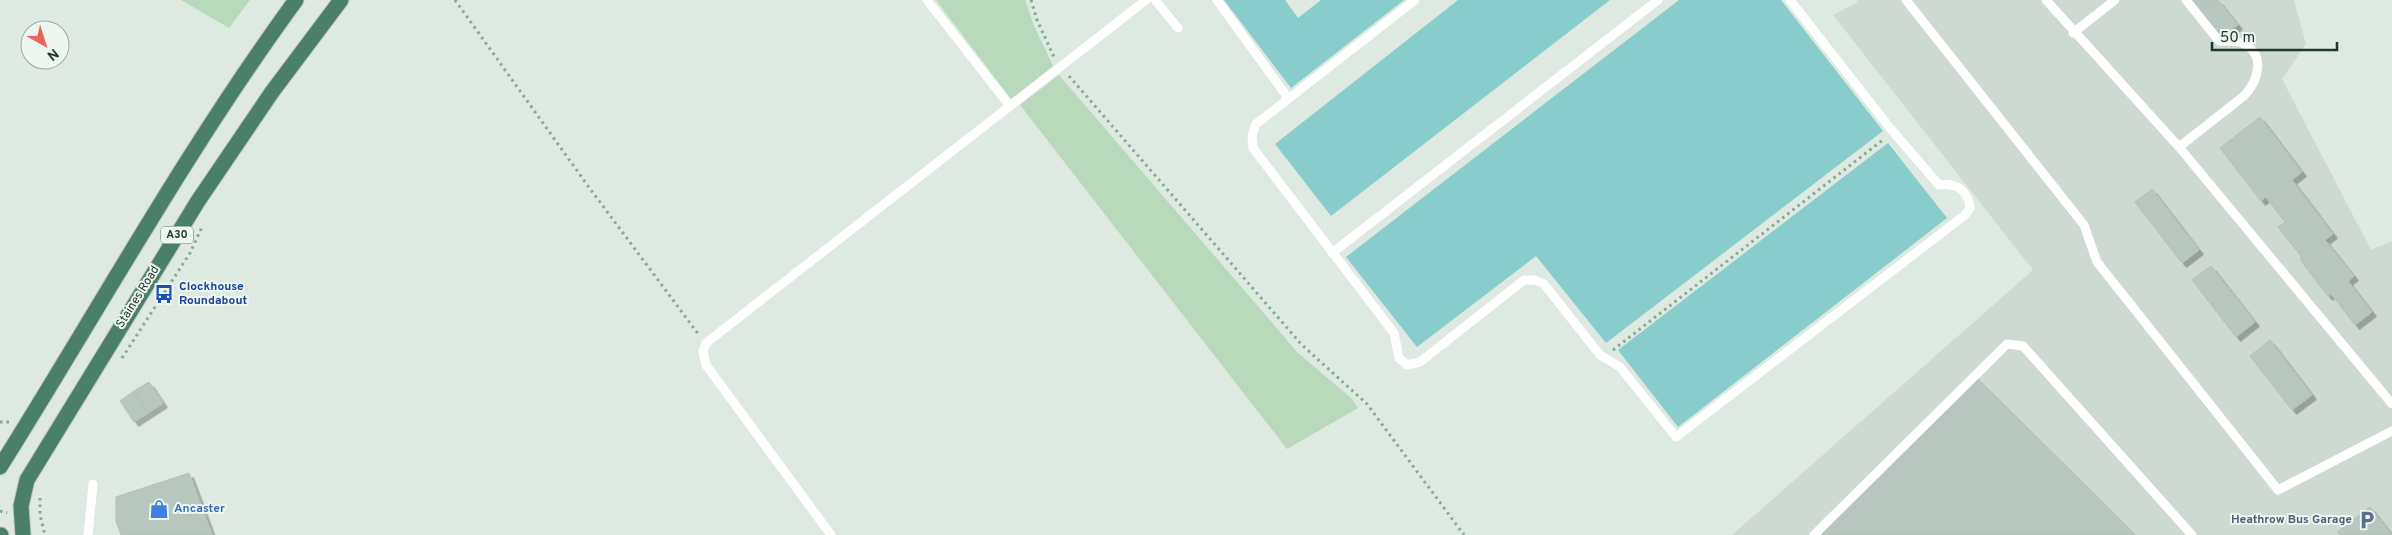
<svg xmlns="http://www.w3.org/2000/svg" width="2392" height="535" font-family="Overpass,sans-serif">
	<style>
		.built { fill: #cdd9d1 }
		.green { fill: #b8d9bb }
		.water { fill: #88cccb }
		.building { fill: #b7c6be; stroke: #b1c2b8; filter: url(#shadow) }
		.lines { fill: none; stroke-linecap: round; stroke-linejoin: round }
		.trunk-casing { stroke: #bcc3c0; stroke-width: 17 }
		.path { stroke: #80ab96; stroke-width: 3; stroke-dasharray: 2.5 4; stroke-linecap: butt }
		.service { stroke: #fff; stroke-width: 9 }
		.trunk { stroke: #4a7f6a; stroke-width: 15 }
		.labels { text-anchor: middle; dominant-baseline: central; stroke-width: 4; stroke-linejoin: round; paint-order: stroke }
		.shield { fill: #eef6f1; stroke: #5e7168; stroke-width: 1 }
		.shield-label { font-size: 11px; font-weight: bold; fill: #21382d }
		.transit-label { font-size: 12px; font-weight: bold; fill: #164399; stroke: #eef6f1; text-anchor: start }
		.street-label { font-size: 12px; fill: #21382d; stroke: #eef6f1 }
		.shop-label { font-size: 12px; font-weight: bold; fill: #366cbe; stroke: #eef6f1; text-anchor: start }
		.service-label { font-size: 12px; font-weight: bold; fill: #4e5e75; stroke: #eef6f1; text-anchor: end }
	</style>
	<defs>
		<filter id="shadow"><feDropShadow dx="4.5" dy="4.5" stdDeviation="0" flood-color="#0004"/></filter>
	</defs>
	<rect width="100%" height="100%" fill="#dee9e2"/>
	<path class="built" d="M1857 0H2294L2306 44 2282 79 2371 250 2392 241V535H1732L2033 270 1833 15 1858 2Z"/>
	<path class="green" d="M181 0H250L229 28Z
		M936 0H1025L1034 26 1053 66 1011 99Z
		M1059 75 1298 353 1351 398 1358 408 1287 449 1020 105Z"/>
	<path class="water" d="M1224 0H1285L1298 18 1321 0H1404L1291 88Z
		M1458 0H1610L1331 216 1275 144Z
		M1679 0H1781L1883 131 1606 343 1536 256 1417 347 1346 257Z
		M1888 143 1947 218 1678 427 1618 350Z"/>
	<path class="building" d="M2191 0H2218L2238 25 2221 38Z
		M2260 117 2302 172 2292 180 2333 234 2325 240 2354 276 2348 281 2372 312 2355 325 2331 294 2328 296 2301 261V256L2278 227 2285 222 2266 197 2261 201 2220 148Z
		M2152 189 2199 250 2182 263 2135 202Z
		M2211 266 2255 322 2236 337 2192 280Z
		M2270 340 2312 395 2292 410 2250 356Z
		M1977 378 2135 535H1821Z
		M149 382 163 403 148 413 134 391Z
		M134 391 148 413 134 422 120 401Z
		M189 473 212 535H121L116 521V497Z
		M2370 507 2392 535H2340L2337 532Z"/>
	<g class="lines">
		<g class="trunk-casing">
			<path id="trunk" d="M0 467C98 311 187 149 296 0
				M0 535H1
				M23 535 21 506 27 480 198 201 272 92 341 0"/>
		</g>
		<path class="path" d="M455 0 588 186 699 335
			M1031 0 1037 20 1054 57
			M1069 76 1301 344 1367 404 1464 535
			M1613 350 1884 139
			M122 358 190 253 202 227
			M0 422H9
			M40 498V515L45 535
			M0 511 7 513"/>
		<path class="service" d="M927 0 1010 106
			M1155 0 1178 28
			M1217 0 1288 98
			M1415 0 1256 124 1252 136 1253 148 1394 333 1399 358 1407 365 1420 362 1524 280H1535L1544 284 1600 355 1620 367 1676 437 1965 215 1970 208C1968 191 1957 182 1939 185L1890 128 1790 0
			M1906 0 2084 225 2097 262 2278 490 2392 431
			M2046 0 2179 147 2392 404
			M2073 33 2115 0
			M2179 147 2244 96C2258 81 2267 54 2242 43 2236 40 2226 41 2219 41L2186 0
			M1332 253 1658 0
			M88 535 93 484
			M831 535 706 365 703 351 706 343 1146 0
			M1814 535 2007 344 2023 346 2192 535"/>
		<use href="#trunk" class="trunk"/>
	</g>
	<defs>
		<g id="bus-bare" transform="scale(1.5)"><path d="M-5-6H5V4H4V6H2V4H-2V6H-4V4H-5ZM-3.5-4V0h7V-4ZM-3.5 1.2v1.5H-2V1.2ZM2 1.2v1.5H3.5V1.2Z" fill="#1a4fb4" stroke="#eef6f1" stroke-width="2.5" paint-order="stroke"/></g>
		<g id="shop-bare" transform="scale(1.5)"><path d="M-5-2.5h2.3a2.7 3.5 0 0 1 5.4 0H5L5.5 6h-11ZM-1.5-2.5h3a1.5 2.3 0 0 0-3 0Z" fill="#3f7fe0" stroke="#eef6f1" stroke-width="2.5" paint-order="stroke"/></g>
		<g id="parking-bare" transform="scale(1.5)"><path d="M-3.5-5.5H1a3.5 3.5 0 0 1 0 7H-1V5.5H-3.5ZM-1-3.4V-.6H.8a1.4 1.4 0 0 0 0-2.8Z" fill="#5c6f8a" stroke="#eef6f1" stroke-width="2.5" paint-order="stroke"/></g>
	</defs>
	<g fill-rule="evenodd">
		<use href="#bus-bare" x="164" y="294"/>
		<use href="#shop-bare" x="159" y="509"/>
		<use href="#parking-bare" x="2367" y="520"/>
	</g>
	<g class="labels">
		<rect class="shield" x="161" y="226.5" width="32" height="17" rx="4"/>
		<g class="shield-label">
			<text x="177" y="235">A30</text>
		</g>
		<g class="transit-label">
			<text x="179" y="287">Clockhouse<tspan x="179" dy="14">Roundabout</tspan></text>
		</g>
		<g class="street-label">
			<text transform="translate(138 297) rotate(-58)">Staines Road</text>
		</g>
		<g class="shop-label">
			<text x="174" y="509">Ancaster</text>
		</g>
		<g class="service-label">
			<text x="2352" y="520">Heathrow Bus Garage</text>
		</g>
	</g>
	<g transform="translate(45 45) rotate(141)"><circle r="24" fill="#eef6f1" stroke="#9caaa3"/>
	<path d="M0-4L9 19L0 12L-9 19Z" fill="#ea665b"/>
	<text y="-8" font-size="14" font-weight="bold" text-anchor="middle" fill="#21382d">N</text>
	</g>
	<path d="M2212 42v8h125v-8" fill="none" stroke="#21382d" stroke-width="2.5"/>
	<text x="2220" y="42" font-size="15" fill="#21382d" stroke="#eef6f1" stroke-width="4" paint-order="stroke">50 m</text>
</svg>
